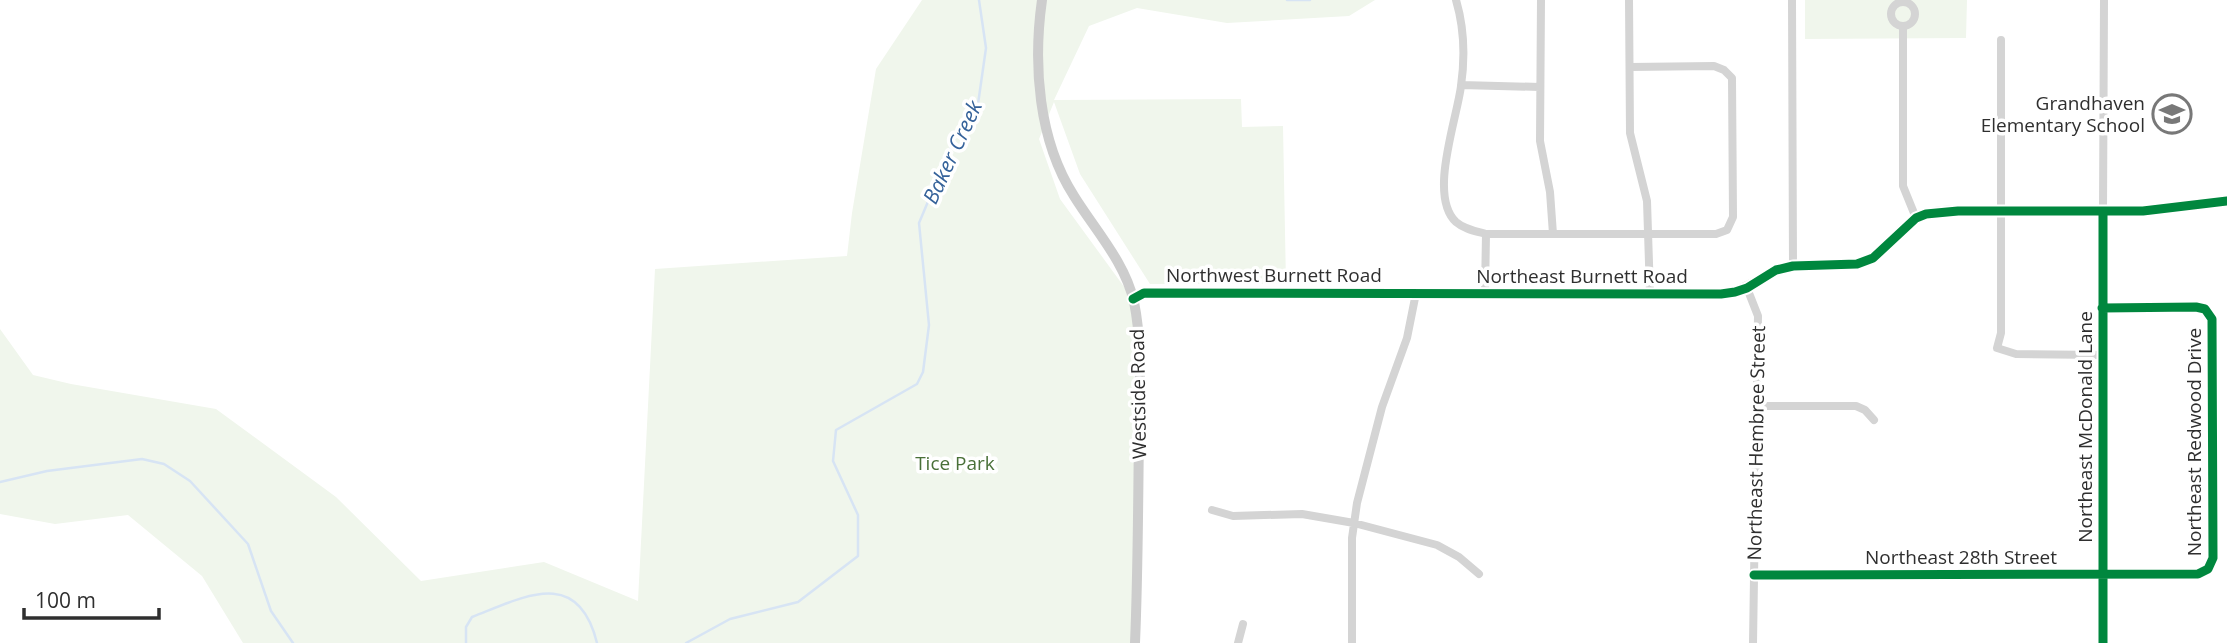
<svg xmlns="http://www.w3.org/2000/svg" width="2227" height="643" font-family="'Open Sans',sans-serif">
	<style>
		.green { fill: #f0f6ec }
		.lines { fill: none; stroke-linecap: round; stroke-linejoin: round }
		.stream { stroke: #d7e4f4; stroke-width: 2.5 }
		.minor { stroke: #d4d4d4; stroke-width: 8 }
		.tertiary { stroke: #d4d4d4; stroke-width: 10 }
		.secondary { stroke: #cdcdcd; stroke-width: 10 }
		.cycleway-casing { stroke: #fff; stroke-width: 13 }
		.cycleway { stroke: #00873e; stroke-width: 9 }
		.labels { text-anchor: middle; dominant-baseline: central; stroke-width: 7; stroke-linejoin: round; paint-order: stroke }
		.poi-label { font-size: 19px; fill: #2f2f2f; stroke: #fff; text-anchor: end }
		.street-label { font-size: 19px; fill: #2f2f2f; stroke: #fff }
		.park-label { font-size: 19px; fill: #497038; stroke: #fff }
		.water-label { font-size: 21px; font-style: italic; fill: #35629a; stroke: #fff }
	</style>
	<rect width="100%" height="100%" fill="#fff"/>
	<path class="green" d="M922 0H1375L1349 16 1227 23 1137 8 1089 26 1054 100 1241 99 1242 127 1283 126 1286 284H1150L1080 174 1054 102 1039 139 1060 199 1133 299 1136 609 1134 643H243L202 576 128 515 55 524 0 514V329L33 375 71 384 216 409 336 497 421 581 544 562 638 601 655 269 847 256 852 213 876 69Z
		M1805 0H1967L1966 38 1805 39Z"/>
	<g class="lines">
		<path class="stream" d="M1287 0H1310
			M0 482 47 471 142 459 164 464 190 481 248 544 271 611 293 643
			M466 643V627L472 617C524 597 578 566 597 643
			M686 643 730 619 798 602 858 556V515L833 461 836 430 917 384 923 372 929 325 919 223 959 128 978 104 986 48 979 0"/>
		<path class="minor" d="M1456 0C1464 27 1465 58 1461 86 1457 119 1428 196 1456 222 1464 229 1475 231 1486 234H1716L1727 230 1733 217 1732 78 1724 70 1714 66 1630 67
			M1541 0 1540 141 1550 192 1553 234
			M1629 0 1630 133 1647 201 1650 294
			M1792 0 1793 266
			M2104 0 2103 211 2157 210 2227 201
			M1891 14a12 12 0 1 1 24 0a12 12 0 1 1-24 0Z
			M1903 26V186L1916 218
			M2001 40V333L1997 348 2016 354 2102 355
			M1461 85 1540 87
			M1747 288 1758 316 1753 643
			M1485 292 1486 234
			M1757 406H1856L1865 410 1874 420
			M1212 510 1233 516 1302 514 1354 523 1437 545 1459 557 1479 574
			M1754 575 2198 574 2208 569 2213 558 2212 319 2205 309 2196 307 2102 308
			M1238 643 1243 624
			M1352 643V538L1357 503 1382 407 1407 338 1416 293"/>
		<path class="tertiary" d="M1133 299 1144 293 1721 294C1750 291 1763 272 1789 267 1816 261 1848 273 1873 257 1892 245 1904 220 1926 214 1946 208 1970 211 1990 211 2028 211 2065 211 2103 211V643"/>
		<path class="secondary" d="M1042 0C1033 64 1038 140 1074 196 1095 230 1125 262 1134 302 1143 346 1139 391 1139 435 1138 504 1138 574 1135 643"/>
		<g class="cycleway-casing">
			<path id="cycleway" d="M1133 299 1144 293 1721 294 1735 292 1747 288 1776 270 1793 266 1857 264 1873 258 1916 218 1926 214 1958 211H2143L2227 201
				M1754 575 2198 574 2208 569 2213 558 2212 319 2205 309 2196 307 2102 308
				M2103 643V211"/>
		</g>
		<use href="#cycleway" class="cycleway"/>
	</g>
	<defs>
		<g id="school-ring" transform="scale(2.0125)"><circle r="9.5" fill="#fff" stroke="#787878" stroke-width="1.5"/><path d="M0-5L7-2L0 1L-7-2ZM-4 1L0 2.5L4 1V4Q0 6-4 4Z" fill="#787878"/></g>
	</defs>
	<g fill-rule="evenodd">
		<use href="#school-ring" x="2172" y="114"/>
	</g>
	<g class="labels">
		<g class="poi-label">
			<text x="2145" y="103">Grandhaven<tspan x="2145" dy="22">Elementary School</tspan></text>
		</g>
		<g class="street-label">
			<text x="1274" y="275">Northwest Burnett Road</text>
			<text x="1582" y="276">Northeast Burnett Road</text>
			<text transform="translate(1138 394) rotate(-91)">Westside Road</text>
			<text transform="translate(2085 427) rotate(-90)">Northeast McDonald Lane</text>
			<text transform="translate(2194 442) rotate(-90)">Northeast Redwood Drive</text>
			<text transform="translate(1756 443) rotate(-89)">Northeast Hembree Street</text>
			<text x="1961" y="557">Northeast 28th Street</text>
		</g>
		<g class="park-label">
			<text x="955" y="463">Tice Park</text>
		</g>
		<g class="water-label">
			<text transform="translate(952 152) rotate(-65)">Baker Creek</text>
		</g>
	</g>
	<path d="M24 608v10h135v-10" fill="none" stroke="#2f2f2f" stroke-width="3.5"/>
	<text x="35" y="608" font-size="21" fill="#2f2f2f" stroke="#ffffff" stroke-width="5" paint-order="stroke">100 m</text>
</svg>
